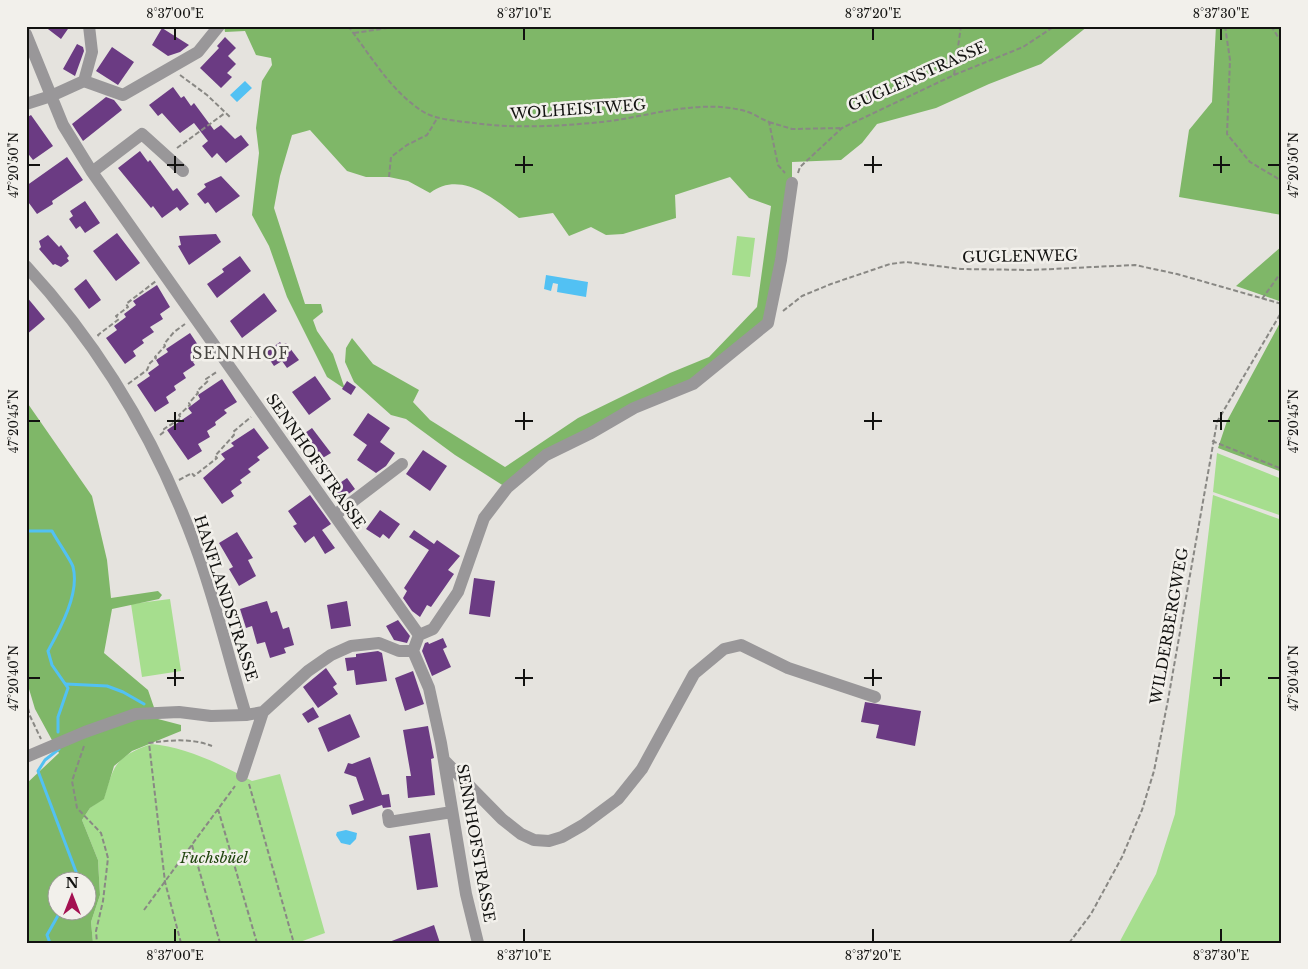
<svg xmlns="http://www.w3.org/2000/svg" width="1308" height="969" font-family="'Libre Baskerville',serif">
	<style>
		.green { fill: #a6de8e }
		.forest { fill: #7fb768; fill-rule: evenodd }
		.water { fill: #52c1f3 }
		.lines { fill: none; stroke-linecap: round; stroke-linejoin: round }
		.stream { stroke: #52c1f3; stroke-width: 3 }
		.building { fill: #6b3b83 }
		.path { stroke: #898884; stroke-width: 2; stroke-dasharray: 5 2.5; stroke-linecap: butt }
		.minor { stroke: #999799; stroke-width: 12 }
		.ticks { fill: none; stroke: #121210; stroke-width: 2 }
		.labels { text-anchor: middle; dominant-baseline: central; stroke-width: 5; stroke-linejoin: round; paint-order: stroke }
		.street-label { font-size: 15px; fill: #121210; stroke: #f2f0eb }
		.park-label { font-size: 15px; font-style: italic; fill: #21450e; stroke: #f2f0eb }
		.neighbourhood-label { font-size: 16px; letter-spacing: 1px; fill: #474541; stroke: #f2f0eb }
		.neatline { fill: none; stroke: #121210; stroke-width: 2 }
		.ticks-label { font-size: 12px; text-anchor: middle; fill: #121210 }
	</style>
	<rect width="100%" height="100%" fill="#e5e3de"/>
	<path class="green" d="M737 236 755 238 750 277 732 275Z
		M1217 453 1282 479V516L1213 492Z
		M1213 495 1282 520V943H1119L1156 874 1175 814Z
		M170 599 181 671 142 677 131 604Z
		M151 744C186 747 220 764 252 781L280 774 325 933 297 943H93L91 922 100 895 98 860 82 820 90 808 104 798C114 765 115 757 151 744Z"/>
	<path class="forest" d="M224 26H1088L1041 64 989 84 936 108 877 124 862 143 841 160 792 162V183L768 323 715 368 546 455 507 488 455 455 406 419 391 415 354 382 345 362 346 348 352 338 373 364 419 390 413 402 430 420 505 467 578 418 670 373 709 357 757 307 771 206 749 198 730 177 675 195 676 218 623 234 606 235 591 227 569 236 553 213 519 218C493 198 461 170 430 193L408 181 389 177H366L347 171 310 130 292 135 280 176 274 208 305 304H321L323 312 313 320 317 331 333 354 345 389 327 377 287 297 269 246 252 215 259 153 256 128 262 81 272 65 271 58 256 55 245 31 225 32Z
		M1216 26H1282V215L1179 197 1189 130 1212 102Z
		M1282 246V302L1236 286Z
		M1282 319V472L1218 448 1227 421Z
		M26 401 92 496 107 560 111 598 158 591 162 595 159 599 112 609 104 653 148 690 158 719 181 725V731L132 751 114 766 104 799 90 808 82 820 98 860 100 895 91 922 93 943H26V784L59 753 35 709 26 679ZM58 882H88V912H58Z"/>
	<path class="water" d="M245 81 252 88 237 102 230 95Z
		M546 275 588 282 586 297 557 292 558 284 553 283 551 291 544 289Z
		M346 830 357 833 356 839 350 845 341 843 336 835 337 832Z"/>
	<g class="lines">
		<path class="stream" d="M26 531H52C56 539 72 562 73 567 80 593 60 629 48 651L52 665 68 688 58 717V732
			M66 684 107 686 123 692 144 704
			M59 749 45 760 38 771 78 877 76 882
			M50 943 47 935 60 912"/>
	</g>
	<path class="building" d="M44 26H70L61 39Z
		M162 28 189 45 180 52 168 56 152 45Z
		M225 37 236 48 228 56 236 64 227 73 232 77 221 88 200 68 219 48 217 46Z
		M77 44 83 47 84 51 75 76 63 69Z
		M112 47 134 62 118 85 96 71Z
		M173 87 181 98 184 96 191 106 194 103 214 130 221 125 235 139 241 135 249 145 226 163 217 153 212 158 202 146 208 141 194 123 180 133 162 113 158 116 149 105Z
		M106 97 114 100 122 110 83 141 72 124Z
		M31 115 53 146 33 160 26 151V118Z
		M140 151 148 162 150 160 173 191 177 188 189 204 180 211 177 207 162 218 153 206 151 208 118 168Z
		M67 157 83 180 52 201 53 204 37 214 26 199V186Z
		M221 176 240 196 216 213 208 202 205 204 197 194 206 187 204 184Z
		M85 201 100 223 85 233 80 226 76 229 69 219 73 216 70 211Z
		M117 233 140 263 116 281 93 251Z
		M216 234 221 242 189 265 178 246 181 245 179 236Z
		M48 235 59 247 61 245 69 256 67 258 69 261 61 267 55 264 53 265 39 249 41 247 39 241Z
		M240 256 251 271 217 298 207 284 224 272 222 269Z
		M86 279 101 300 89 309 74 289Z
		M157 285 170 307 160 314 163 319 150 327 154 332 142 340 144 343 133 351 136 356 125 364 106 338 117 330 114 326 126 317 124 314 136 305 133 301Z
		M264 293 277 311 242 338 230 321Z
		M26 296 45 319 26 335Z
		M190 333 204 354 193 362 195 365 183 373 186 378 174 386 176 390 166 397 169 403 155 412 137 385 150 376 148 373 159 365 156 360 168 352 166 349Z
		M280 342 282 345 286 343 299 360 287 368 282 361 274 366 265 353Z
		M315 376 331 399 309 415 292 392Z
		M222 379 237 402 224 410 227 413 215 422 216 425 207 431 210 437 198 444 202 451 188 460 167 430 192 413 188 408 200 399 198 395Z
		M347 381 356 387 351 395 342 389Z
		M368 413 390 428 380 442 395 453 386 466 376 473 357 460 367 445 353 435Z
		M254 428 269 448 257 457 260 460 248 469 251 472 240 480 242 483 231 491 234 496 222 504 203 478 225 459 221 454 234 446 231 443Z
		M312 428 331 453 321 459 317 452 315 454 302 435Z
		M423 450 447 466 430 491 406 474Z
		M347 478 355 489 342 499 334 487Z
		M310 495 331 524 322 530 335 548 325 554 314 536 305 543 293 526 297 524 288 511Z
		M380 510 400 524 389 539 383 534 380 538 366 529Z
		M414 530 434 544 437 540 460 556 448 570 454 574 431 607 427 605 420 617 412 611 403 598 407 591 404 588 429 550 409 537Z
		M237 532 253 558 248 560 256 576 239 586 229 569 233 567 219 543Z
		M474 578 495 581 490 617 469 614Z
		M267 601 271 613 277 611 283 629 289 627 294 645 284 648 286 653 270 658 265 642 257 644 252 626 246 628 240 609Z
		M347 601 351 626 331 629 327 605Z
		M398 620 410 636 407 643 394 640 386 626Z
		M443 638 447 647 443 649 451 667 432 676 422 651 425 643 428 642 429 644Z
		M378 651 382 653 387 681 356 685 354 670 347 671 345 658 356 657V654Z
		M326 668 337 684 333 687 338 694 318 708 303 687Z
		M413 671 424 704 405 711 395 678Z
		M865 702 921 711 915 746 876 738 879 725 861 722Z
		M313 707 319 717 308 723 302 714Z
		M350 714 360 737 328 752 318 728Z
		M428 726 434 758 431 759 435 795 408 798 406 776H411L403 730Z
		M370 757 382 795 389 794 391 807 383 808 382 805 352 815 349 805 364 800 356 777 344 773 348 763 352 764Z
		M430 833 438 887 417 890 409 836Z
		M434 925 440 943H389V942Z"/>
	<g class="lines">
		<path class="path" d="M348 26C371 56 390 90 422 111 436 120 458 121 474 123 518 129 565 126 610 121 653 115 701 99 745 111 753 113 761 119 769 122L778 165 785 173
			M1225 26 1230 60 1227 134 1250 162 1282 181
			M1271 26 1282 43
			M354 33 401 26
			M180 75 207 95 230 117
			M954 75 961 26
			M769 122 792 129 842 128
			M177 148 225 113
			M798 173 800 167 842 128 954 75 1023 47 1055 26
			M389 177 391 157 407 145 427 135 438 117
			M1262 299 1282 271
			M783 311 802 296 831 284 890 264 906 262 961 269 1031 270 1135 265 1177 274 1282 304
			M99 336 98 335 119 319 116 316 128 307 126 304 156 281
			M128 384 147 370 150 363 156 358 155 357 165 346 164 344 174 332 185 324
			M160 435 165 431 164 429 181 418 179 415 190 405 189 403 198 393 197 391 208 381 206 379 218 371
			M1212 441 1282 469
			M179 480 192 473 194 476 217 458 215 456 234 435 233 432 251 417
			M26 701 30 716 41 739
			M84 746 72 781 77 808 101 833 108 858 103 901 96 931 97 943
			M249 784 293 940
			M218 809 257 943
			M192 845 220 943
			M144 910 235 786
			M181 943 165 882 149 743C171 740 191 738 212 746
			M1069 943 1091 914 1122 857 1142 810 1154 771 1168 700 1217 422 1282 311"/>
		<path class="minor" d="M26 34 63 125 92 172 419 635 413 651 429 688 441 743 466 894 478 943
			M84 81 92 52 89 26
			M26 104 51 96 84 81 123 95 198 52 219 26
			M92 172 142 134 183 171
			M26 266C101 347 158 444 196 548 216 602 229 660 246 715
			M335 515 402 464
			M419 635 433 629 458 592 484 518 507 488 546 455 591 433 634 408 693 384 768 323 781 260 792 183
			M26 757 85 732 136 714 179 712 211 716 246 715 263 712 308 671 331 655 351 646 379 643 399 651H413
			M444 760 502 819 521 834 534 840 549 841 562 837 583 825 618 799 642 769 694 674 724 649 741 645 788 668 875 697
			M242 776 263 712
			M388 815 389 822 452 812"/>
	</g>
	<path class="ticks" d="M175 28V40M524 28V40M873 28V40M1221 28V40M175 156V173M524 156V173M873 156V173M1221 156V173M28 165H40M167 165H184M515 165H533M864 165H882M1213 165H1230M1268 165H1280M175 412V430M524 412V430M873 412V430M1221 412V430M28 421H40M167 421H184M515 421H533M864 421H882M1213 421H1230M1268 421H1280M175 669V686M524 669V686M873 669V686M1221 669V686M28 678H40M167 678H184M515 678H533M864 678H882M1213 678H1230M1268 678H1280M175 929V942M524 929V942M873 929V942M1221 929V942"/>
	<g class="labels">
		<g class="street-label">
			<text transform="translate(917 76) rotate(-24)">GUGLENSTRASSE</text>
			<text transform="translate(578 109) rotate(-4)">WOLHEISTWEG</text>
			<text transform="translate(1020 256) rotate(-1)">GUGLENWEG</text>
			<text transform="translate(316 461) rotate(55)">SENNHOFSTRASSE</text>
			<text transform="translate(226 598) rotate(72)">HANFLANDSTRASSE</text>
			<text transform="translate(1169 626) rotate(-80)">WILDERBERGWEG</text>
			<text transform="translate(476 843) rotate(80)">SENNHOFSTRASSE</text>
		</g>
		<g class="park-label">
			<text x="214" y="857">Fuchsbüel</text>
		</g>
		<g class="neighbourhood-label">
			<text x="241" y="353">SENNHOF</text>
		</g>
	</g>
	<rect width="1308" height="969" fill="none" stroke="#f2f0eb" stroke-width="55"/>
	<g transform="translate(72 896)"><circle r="24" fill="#f2f0eb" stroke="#989793"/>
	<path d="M0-4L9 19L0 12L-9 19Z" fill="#a41151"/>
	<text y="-8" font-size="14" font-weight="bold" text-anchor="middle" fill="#121210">N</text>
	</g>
	<rect x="28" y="28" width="1252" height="914" class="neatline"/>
	<g class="ticks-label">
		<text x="175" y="18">8°37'00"E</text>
		<text x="524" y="18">8°37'10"E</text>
		<text x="873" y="18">8°37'20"E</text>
		<text x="1221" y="18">8°37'30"E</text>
		<text transform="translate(14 165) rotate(-90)" y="4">47°20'50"N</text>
		<text transform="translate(1294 165) rotate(-90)" y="4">47°20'50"N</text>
		<text transform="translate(14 421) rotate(-90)" y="4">47°20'45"N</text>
		<text transform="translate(1294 421) rotate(-90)" y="4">47°20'45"N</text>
		<text transform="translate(14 678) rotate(-90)" y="4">47°20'40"N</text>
		<text transform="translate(1294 678) rotate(-90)" y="4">47°20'40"N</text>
		<text x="175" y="960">8°37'00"E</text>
		<text x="524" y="960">8°37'10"E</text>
		<text x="873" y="960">8°37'20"E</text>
		<text x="1221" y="960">8°37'30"E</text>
	</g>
</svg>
